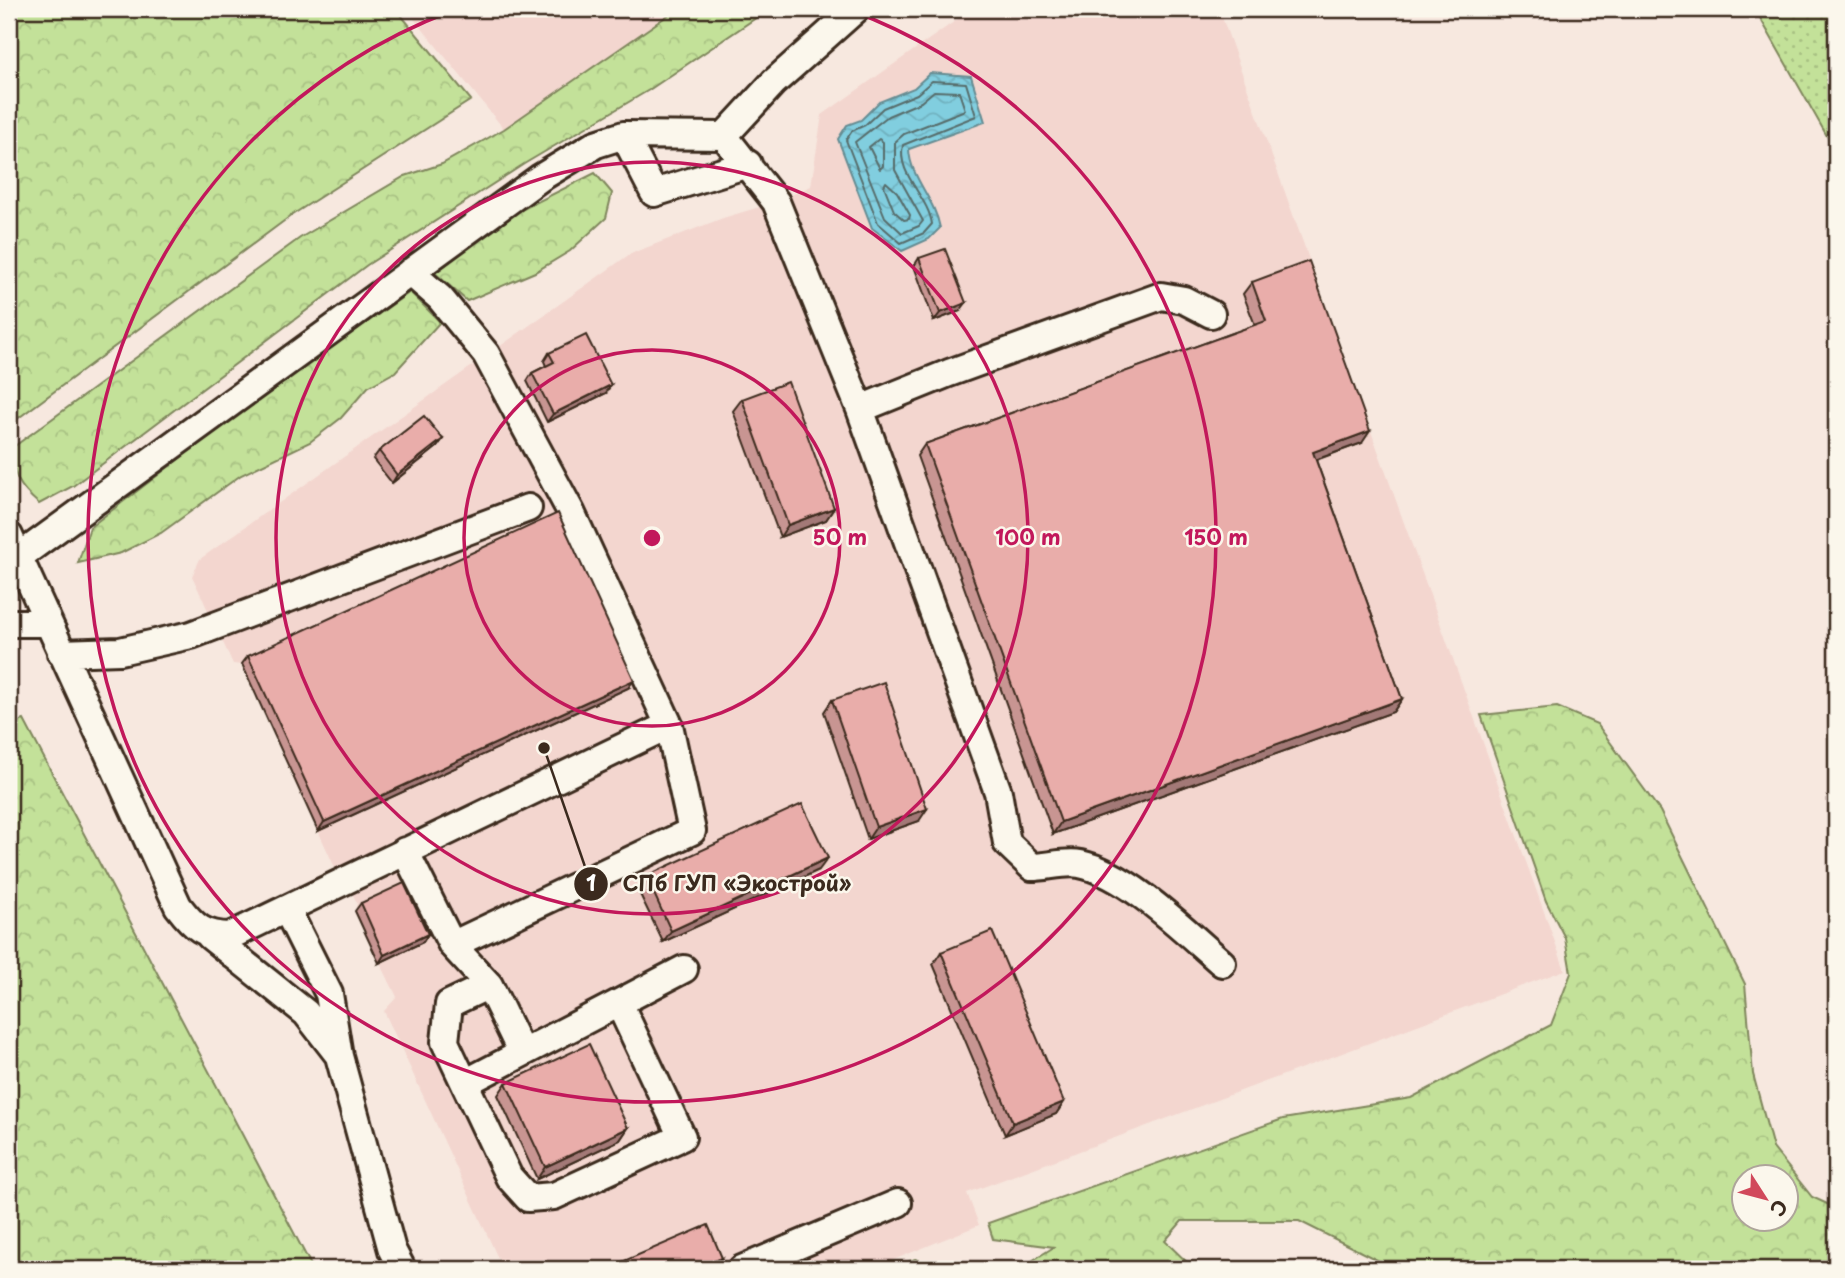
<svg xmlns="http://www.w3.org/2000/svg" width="1845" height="1278" font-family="'Playpen Sans',sans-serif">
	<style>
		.built { fill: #f3d6cf }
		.grass { fill: url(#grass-dots); stroke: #7f865c; stroke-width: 2 }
		.forest { fill: url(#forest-crowns); stroke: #7f865c; stroke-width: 2; fill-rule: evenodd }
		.water { fill: url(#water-waves); stroke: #658c92; stroke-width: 2 }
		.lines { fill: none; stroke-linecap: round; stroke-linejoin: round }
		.shore { stroke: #576c6b; stroke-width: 2 }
		.minor-casing { stroke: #3b2a1e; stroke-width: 32 }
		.minor { stroke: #fbf7ec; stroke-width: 26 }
		.wall { fill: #c89592; stroke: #3b2a1e; stroke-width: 2 }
		.shaded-wall { fill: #a37977; stroke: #3b2a1e; stroke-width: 2 }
		.building { fill: #e9adaa; stroke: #3b2a1e; stroke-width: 2 }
		.ring { fill: none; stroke: #c2185b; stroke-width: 3.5 }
		.centre { fill: #c2185b; stroke: #fbf7ec; stroke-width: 3.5 }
		.ring-label { font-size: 21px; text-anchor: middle; font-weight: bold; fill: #c2185b; stroke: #fbf7ec; stroke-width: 5; stroke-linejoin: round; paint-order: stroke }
		.leader { fill: none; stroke: #3b2a1e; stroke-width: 2.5 }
		.callout-dot { fill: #3b2a1e; stroke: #fbf7ec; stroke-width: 2.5 }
		.mark-label { font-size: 21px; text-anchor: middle; font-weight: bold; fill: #fff }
		.callout-label { font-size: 21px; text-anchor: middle; font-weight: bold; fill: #3b2a1e; stroke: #fbf7ec; stroke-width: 5; stroke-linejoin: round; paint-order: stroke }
	</style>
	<defs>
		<pattern id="grass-dots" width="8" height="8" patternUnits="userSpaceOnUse" patternTransform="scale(1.75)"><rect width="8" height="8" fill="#c3e199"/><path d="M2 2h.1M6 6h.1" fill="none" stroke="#a8c183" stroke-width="1.8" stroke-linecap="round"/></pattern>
		<pattern id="forest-crowns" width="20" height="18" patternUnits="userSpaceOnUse" patternTransform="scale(1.75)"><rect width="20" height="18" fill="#c3e199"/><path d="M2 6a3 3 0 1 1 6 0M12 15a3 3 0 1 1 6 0" fill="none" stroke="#a8c183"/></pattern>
		<pattern id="water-waves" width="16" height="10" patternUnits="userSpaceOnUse" patternTransform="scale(1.75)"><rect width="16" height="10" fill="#81cedf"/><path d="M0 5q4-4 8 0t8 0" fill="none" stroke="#70b1bf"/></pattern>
	</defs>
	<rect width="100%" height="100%" fill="#f7e8df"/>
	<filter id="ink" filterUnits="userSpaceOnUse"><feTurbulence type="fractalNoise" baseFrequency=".0143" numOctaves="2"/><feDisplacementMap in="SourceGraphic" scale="14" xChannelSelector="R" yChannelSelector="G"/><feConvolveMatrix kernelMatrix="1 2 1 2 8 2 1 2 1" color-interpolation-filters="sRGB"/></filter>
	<g filter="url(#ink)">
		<path class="built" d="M406 9H677L504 129Z
			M972 9H1219L1565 970 967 1193 979 1225 871 1269H503L384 1011 397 997 355 911 357 903 346 880 337 872 242 665 233 664 192 576 200 559 630 254 723 218 776 202 811 186 822 115Z"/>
		<path class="grass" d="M1755 9H1836V152Z"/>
		<path class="forest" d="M9 9H396L471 100 292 215 9 425Z
			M677 9H769L649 90 524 164 367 265 73 486 39 504C19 487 12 475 12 448L300 238 405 176 442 164 504 129Z
			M595 173 612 193 606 218 570 251 535 272 467 301 435 273 509 216Z
			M410 292 440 322 395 372 368 387 341 418 310 442 241 475 161 533 121 553 78 563 90 527 243 410Z
			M1557 707 1597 724 1660 811 1745 984 1753 1074 1773 1148 1812 1197 1836 1208V1269H1395L1299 1221H1182L1165 1241 1194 1269H1019L1054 1247 993 1239 988 1223 1283 1119 1411 1098 1551 1025 1571 973 1565 938 1546 901 1481 715ZM1786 1176V1218H1744V1176Z
			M24 720 313 1269H9V725Z
			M915 1259 928 1264 929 1269H889Z"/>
		<path class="water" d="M930 73 971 76 985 122 909 149C910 178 935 199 940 228L929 239 902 251 872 228 838 139 847 125 861 120 879 102 914 88Z"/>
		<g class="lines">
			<path class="shore" d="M932 81 966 83 976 116 903 145C896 174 928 196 932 224L924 233 901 243 878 223 846 140 852 131 865 125 883 108 917 94Z
				M934 91 959 92 965 110 904 134 895 142V170L923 221 919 226 902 233 885 217 855 142 888 116 921 102Z
				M879 139 883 142V166L880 169 869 147Z
				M886 182 897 192 910 215 909 219 904 220 894 211 884 186Z"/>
			<g class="minor-casing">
				<path id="minor" d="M624 135 654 193 748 164
					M724 136 776 202 860 409 998 792 1007 843 1032 867C1047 867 1066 861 1080 864 1128 874 1185 931 1222 963
					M410 272 440 298 486 354 571 512 669 725 692 831 452 945
					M860 409 949 373 1161 296 1184 300 1211 314
					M9 536 178 906C194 927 204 936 230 936L669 725
					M9 564 540 178 596 144 624 135 724 136 774 82 856 9
					M9 623H48
					M61 653 120 651 191 635 528 508
					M405 851 452 945 489 985 522 1053
					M287 910 329 994 339 1056 392 1250 402 1269
					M210 936 306 1013 337 1053
					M489 985 449 1004 445 1042 509 1177 528 1198 554 1196 682 1137 619 1003
					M465 1083 684 969
					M742 1269 898 1203"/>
			</g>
			<use href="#minor" class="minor"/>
		</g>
		<path class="wall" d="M919 258 960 311 934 321 914 266Z
			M1252 282 1362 443 1316 460 1402 699 1393 712 1053 834 917 456 925 444 1255 325 1243 294Z
			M549 353 606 393 547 422 527 381 532 373 546 366 544 361Z
			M742 399 834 508 826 520 780 537 733 411Z
			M443 439 437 447 392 483 373 459 379 451Z
			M248 656 628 688 318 831 242 664Z
			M832 700 919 821 868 839 824 712Z
			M819 870 663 942 637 888 646 876Z
			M361 903 428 934 423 942 379 963 355 911Z
			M941 952 1064 1102 1056 1114 1005 1135 933 964Z
			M506 1083 628 1128 620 1140 537 1179 498 1095Z"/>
		<path class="shaded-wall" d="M966 303 960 311 934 321 940 313Z
			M611 385 606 393 547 422 553 414Z
			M1370 431 1362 443 1304 464 1313 452Z
			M443 439 437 447 392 483 397 475Z
			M834 508 826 520 780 537 788 525Z
			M634 680 628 688 318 831 324 822Z
			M1402 699 1393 712 1053 834 1061 822Z
			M927 809 919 821 868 839 876 827Z
			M828 858 819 870 663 942 671 931Z
			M428 934 423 942 379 963 384 955Z
			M1064 1102 1056 1114 1005 1135 1013 1123Z
			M628 1128 620 1140 537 1179 545 1167Z
			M722 1258 714 1269H695Z"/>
		<path class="building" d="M945 249 966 303 940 313 919 258Z
			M1309 261 1370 431 1313 452 1402 699 1061 822 925 444 1266 321 1252 282Z
			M586 335 611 385 553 414 532 373 554 362 549 353Z
			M788 382 834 508 788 525 742 399Z
			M424 416 443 439 397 475 379 451Z
			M558 513 634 680 324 822 248 656Z
			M884 682 927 809 876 827 832 700Z
			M802 804 828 858 671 931 646 876Z
			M404 883 428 934 384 955 361 903Z
			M992 931 1064 1102 1013 1123 941 952Z
			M589 1044 628 1128 545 1167 506 1083Z
			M708 1225 722 1258 695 1269H619L617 1264Z"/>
	</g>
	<g class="ring">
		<circle cx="652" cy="538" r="188"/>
		<circle cx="652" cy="538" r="376"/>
		<path d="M850 10A564 564 0 1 1 454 10"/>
	</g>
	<circle cx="652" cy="538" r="10" class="centre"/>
	<g class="ring-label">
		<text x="840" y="545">50 m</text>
		<text x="1028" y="545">100 m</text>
		<text x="1216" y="545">150 m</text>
	</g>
	<path class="leader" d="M544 748L591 884"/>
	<g class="callout-dot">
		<circle cx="544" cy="748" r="7"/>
		<circle cx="591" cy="884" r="18"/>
	</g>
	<g class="mark-label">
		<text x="591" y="891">1</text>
	</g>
	<g class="callout-label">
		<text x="737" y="891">СПб ГУП «Экострой»</text>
	</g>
	<rect width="1845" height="1278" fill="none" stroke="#fbf7ec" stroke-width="35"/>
	<rect x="18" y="18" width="1810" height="1243" fill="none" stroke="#3b2a1e" stroke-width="2.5" filter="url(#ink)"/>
	<g transform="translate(1765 1198) rotate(126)"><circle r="33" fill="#fbf7ec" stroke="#aea59a" stroke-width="2"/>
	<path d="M0-5L12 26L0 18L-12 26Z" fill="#d1495b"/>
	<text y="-10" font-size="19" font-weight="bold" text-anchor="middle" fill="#3b2a1e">С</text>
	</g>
</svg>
